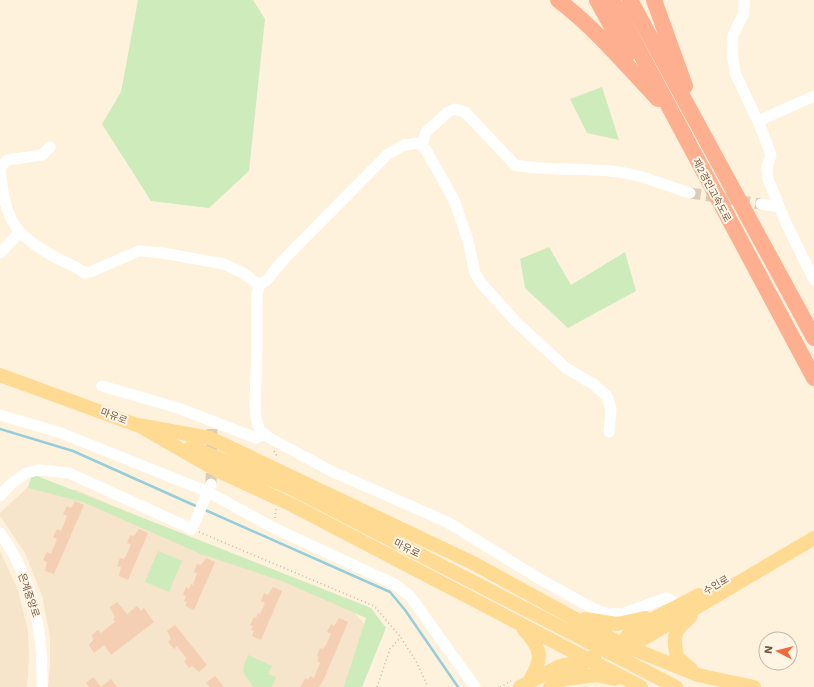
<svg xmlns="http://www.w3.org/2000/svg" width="814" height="687" font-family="'Work Sans','Noto Sans KR',sans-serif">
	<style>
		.residential { fill: #f6e4cb }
		.green { fill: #cdebbb }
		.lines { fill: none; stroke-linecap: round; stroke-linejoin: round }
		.stream { stroke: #96cdda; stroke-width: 2.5 }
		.building { fill: #f5cfb3 }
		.minor-tunnel { stroke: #dccbb7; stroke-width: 11; stroke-dasharray: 11 5.5; stroke-linecap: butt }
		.path { stroke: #d9b297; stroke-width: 1.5; stroke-dasharray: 1 3; stroke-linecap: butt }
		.minor { stroke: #fff; stroke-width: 11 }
		.major { stroke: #ffda92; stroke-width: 14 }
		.highway { stroke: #fdaf8f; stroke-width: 16 }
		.labels { text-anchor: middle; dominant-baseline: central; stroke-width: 4; stroke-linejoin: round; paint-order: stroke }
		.street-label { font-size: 10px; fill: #745744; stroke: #fff5e4 }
	</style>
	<rect width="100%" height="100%" fill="#fef2dd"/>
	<path class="residential" d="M29 486 77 490 352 610 373 634 351 687H48L50 666V637L42 595 25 553 0 516V513Z
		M0 551 18 590 28 631 29 657 27 687H0Z"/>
	<path class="green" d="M138 0H253L265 19 249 171 209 208 151 201 102 124 121 92Z
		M602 87 619 140 587 133 570 99Z
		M549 247 571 285 625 252 636 291 568 328 525 288 520 259Z
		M32 474 371 608 386 628 362 687H344L366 618 282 581 201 554 83 502 28 488Z
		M158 551 182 561 169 592 145 582Z
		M248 655 272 666 268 674 276 677 272 687H254C243 673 240 673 248 655Z"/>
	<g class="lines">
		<path class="stream" d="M0 429 73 451 198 507
			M203 509 390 592 405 610 458 687"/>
	</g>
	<path class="building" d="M75 501 84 505 54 574 45 571 47 562 43 560 47 552 51 554 57 539 53 537 57 529 61 531 67 516 63 514 67 506 71 508Z
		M139 529 148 533 128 580 119 576 121 567 117 566 120 558 124 559 126 556 131 544 127 543 130 535 134 536Z
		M206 558 215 562 194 610 185 606 187 602 184 601 186 596 183 595 186 587 189 589 191 584 193 585 197 573 194 572 197 564 201 565Z
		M273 587 282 591 261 640 252 636 254 631 251 630 253 626 250 625 254 617 256 618 258 613 260 614 265 603 261 601 264 593 268 595Z
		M117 602 127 614 137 606 141 611 144 608 154 622 111 655 104 645 94 653 89 645 94 639 91 636 98 630 101 633 115 622 113 619 115 617 110 607Z
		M339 618 348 622 324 679 319 687H300L306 678 308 680 310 676 314 678 320 663 317 661 319 657 317 656 320 648 323 649 326 645 331 634 327 632 331 624 334 626Z
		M175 625 207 665 199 672 192 666 189 668 184 661 187 659 177 646 174 649 168 642 171 639 167 631Z
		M215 676 224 687H210L206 683Z
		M93 677 101 687 111 679 117 687H89L86 683Z"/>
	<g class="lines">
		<path class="minor-tunnel" d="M690 193 761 204
			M211 484 212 429"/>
		<path class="path" d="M274 451 278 458
			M275 518 276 509
			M199 532 374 606 399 635 416 661 428 687
			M377 687 390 649 401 637
			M500 687 511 681"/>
		<path class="minor" d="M744 0V13L733 35 732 52 735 73 761 128 771 155 767 167 768 179 786 223 814 280
			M758 121 814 96
			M422 146 426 132 448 112 455 109 465 112 515 165C547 171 578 168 610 171 638 173 664 185 690 193
			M50 147 42 155 7 160 0 168C2 189 5 216 20 232 29 242 49 254 60 260 70 265 75 265 84 273L90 272 139 251 163 253 224 264 243 273 259 285
			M761 204 779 207
			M0 253 20 232
			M102 386 178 408 256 438 265 434
			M0 415 61 433 208 492 274 528 394 584 410 596 475 687
			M609 432 611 410 607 396 593 384 566 368 516 322 482 284 475 273 468 241 454 200 426 150 419 143 404 145 388 154 284 259 267 280 259 285 257 294V349L255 402 256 418 260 431 268 437 331 471 447 522 538 578 596 610 609 614H622L666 598 680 605
			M0 496 11 484 26 473 39 470 69 473 192 529 211 484
			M0 533C34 581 43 630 42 687"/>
		<path class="major" d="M0 375 145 428
			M191 447 289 487 676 687
			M690 617C673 632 673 635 677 657L691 669
			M585 619 617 624 645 618
			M524 630C543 650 543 659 529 682
			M621 644 632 630 699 595
			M618 645 643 639 814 538
			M565 679 596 675 615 679
			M520 687 560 666 587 660
			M550 687 573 674 587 660 594 656
			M641 687 290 504 218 471 138 425 210 438 473 563 621 644 698 675 754 687"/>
		<path class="highway" d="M558 0C596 29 625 64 658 99
			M597 0 627 55
			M612 0 814 378
			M630 0 814 338
			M654 0 685 86"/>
	</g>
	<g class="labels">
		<g class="street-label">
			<text transform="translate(712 190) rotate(62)">제2경인고속도로</text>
			<text transform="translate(114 416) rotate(21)">마유로</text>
			<text transform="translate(407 548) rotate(27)">마유로</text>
			<text transform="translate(716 585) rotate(-30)">수인로</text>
			<text transform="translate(29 595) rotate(71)">은계중앙로</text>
		</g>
	</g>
	<g transform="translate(778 651) rotate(277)"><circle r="19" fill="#fff5e4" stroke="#c7b6a4"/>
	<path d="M0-3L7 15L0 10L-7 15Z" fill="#f16839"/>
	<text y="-6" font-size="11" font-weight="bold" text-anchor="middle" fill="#745744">N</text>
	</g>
</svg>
